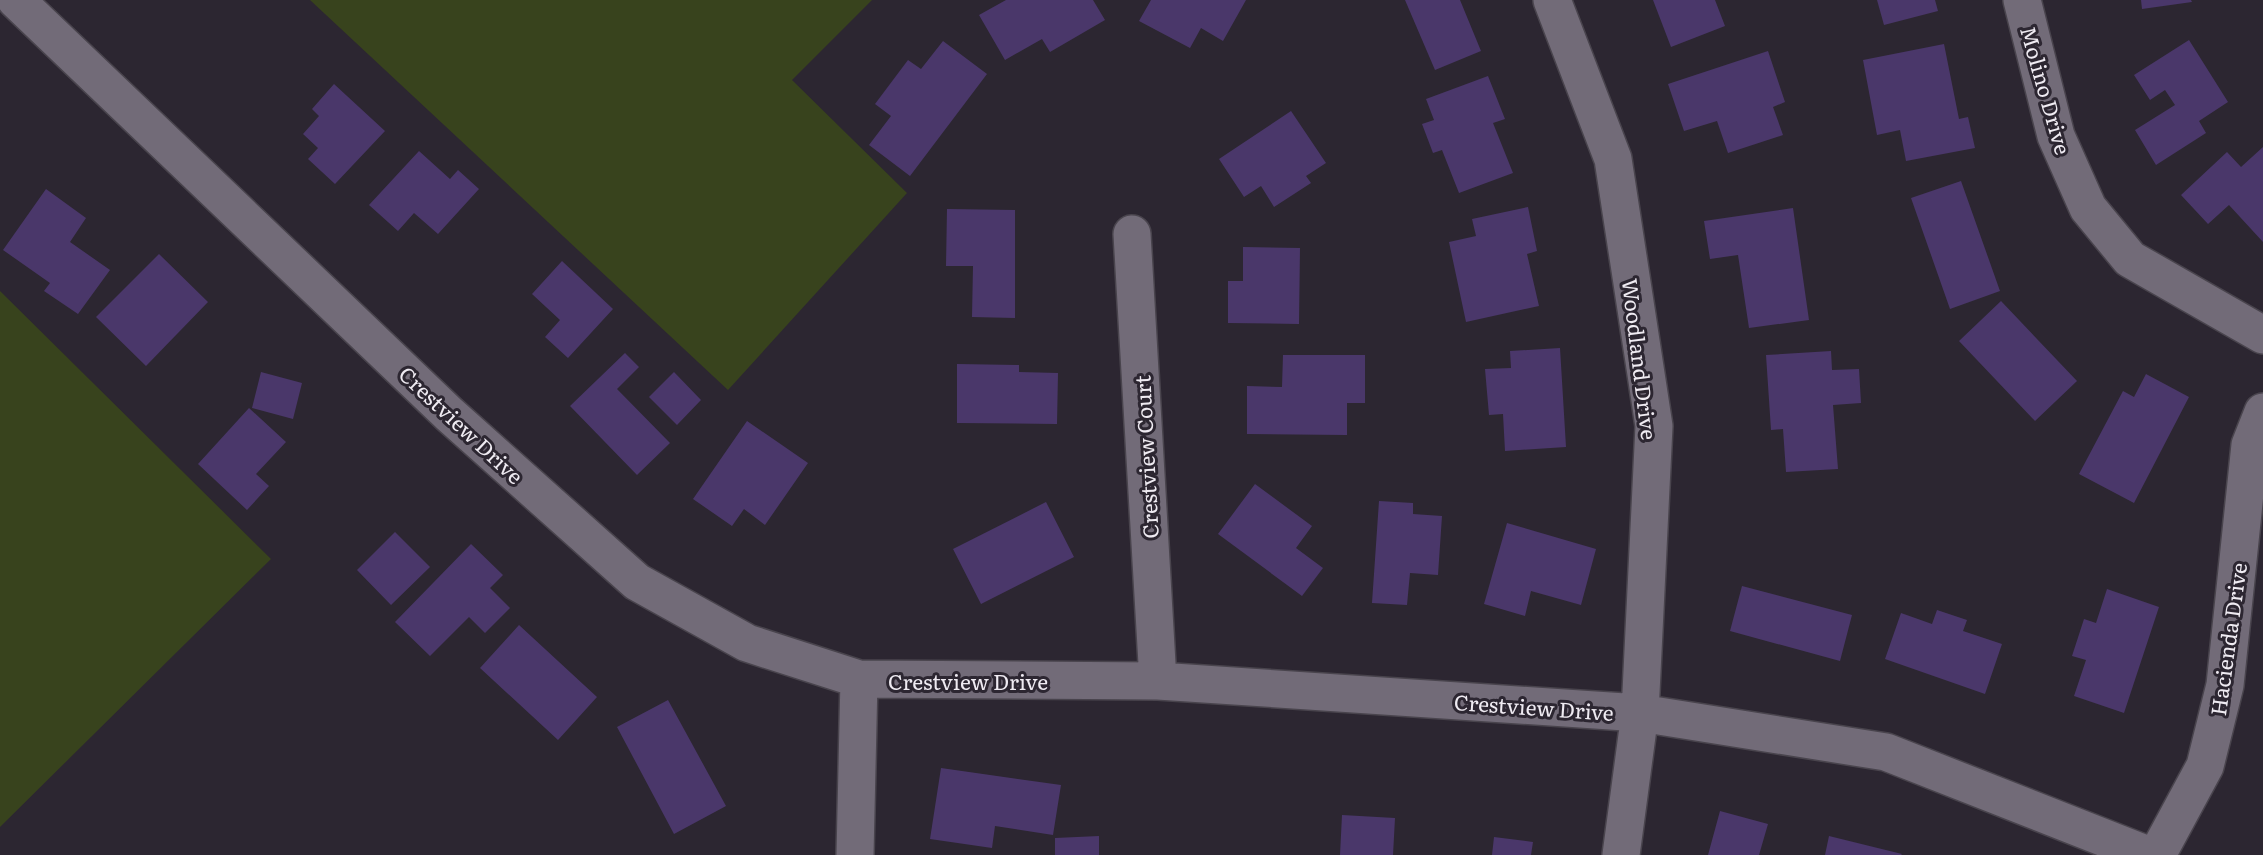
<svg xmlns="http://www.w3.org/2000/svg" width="2263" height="855" font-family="Literata,serif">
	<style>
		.green { fill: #38431d }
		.building { fill: #4a376a }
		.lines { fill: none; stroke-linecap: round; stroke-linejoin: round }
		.street-casing { stroke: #49444d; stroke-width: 40 }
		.street { stroke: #726b78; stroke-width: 37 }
		.labels { text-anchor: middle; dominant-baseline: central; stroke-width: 6; stroke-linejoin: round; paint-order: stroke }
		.street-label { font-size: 21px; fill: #efebf2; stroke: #2c2631 }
	</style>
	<rect width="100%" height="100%" fill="#2c2631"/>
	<path class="green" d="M310 0H872L792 80 907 193 728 390Z
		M0 291 271 559 0 827Z"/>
	<path class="building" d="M1006 0H1093L1105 20 1050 52 1042 39 1005 60 979 15Z
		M1151 0H1246L1223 41 1201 28 1190 48 1139 21Z
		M1405 0H1460L1481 51 1435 70Z
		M1653 0H1715L1725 26 1671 47Z
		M1877 0H1935L1938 11 1884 25Z
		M2141 0H2191L2192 2 2142 9Z
		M2189 40 2228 102 2199 121 2206 133 2156 165 2135 130 2175 105 2165 90 2150 100 2134 75Z
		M943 41 987 74 910 176 869 145 891 116 875 104 908 60 921 69Z
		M1944 44 1959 119 1968 117 1975 148 1906 161 1900 130 1877 135 1863 60Z
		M1768 51 1785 102 1773 107 1783 135 1728 153 1717 121 1684 131 1668 84Z
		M1488 76 1505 119 1493 123 1513 173 1459 193 1442 150 1433 153 1422 124 1434 120 1426 99Z
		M334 84 385 131 335 184 308 159 318 148 303 134 319 116 312 109Z
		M1291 111 1326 163 1306 176 1311 183 1274 207 1261 186 1244 197 1219 159Z
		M2263 147V242L2229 205 2208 224 2181 195 2227 152 2241 167Z
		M419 151 450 179 458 170 479 189 438 234 414 213 398 231 369 205Z
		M1961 181 2000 291 1950 309 1911 198Z
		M46 189 86 218 70 242 110 270 78 314 44 291 50 283 3 250Z
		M1528 207 1537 251 1527 254 1539 306 1466 322 1449 242 1476 236 1472 219Z
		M1793 208 1809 320 1749 328 1738 255 1710 259 1704 221Z
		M947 209 1015 210V318L972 317 973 266H946Z
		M1243 247 1300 248 1299 324 1228 323V281H1243Z
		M159 254 208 302 146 366 96 317Z
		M562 261 613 309 568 358 545 337 560 320 532 294Z
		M2001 301 2077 381 2035 421 1959 341Z
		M1560 348 1566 447 1505 451 1503 414 1489 415 1485 369 1511 368 1510 351Z
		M1831 351 1832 370 1859 369 1861 403 1833 405 1838 469 1786 472 1783 429 1771 430 1766 355Z
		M625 353 639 367 617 389 670 443 637 475 570 406Z
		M1283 355H1365V403H1347V435L1247 434V386L1282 387Z
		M957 364 1019 365V372L1058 373 1057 424 957 423Z
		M261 372 302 383 293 419 252 408Z
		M674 372 701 400 677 425 649 397Z
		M2146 374 2189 397 2134 503 2079 474 2123 391 2134 397Z
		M249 408 286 442 256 474 269 486 247 510 198 464Z
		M747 421 808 463 765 525 744 509 732 526 693 499Z
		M1255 484 1312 526 1296 548 1323 568 1302 596 1218 534Z
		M1379 501 1413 503V514L1442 516 1438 575 1410 573 1407 605 1372 603Z
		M1046 502 1074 557 981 604 953 549Z
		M1507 523 1596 549 1581 605 1531 591 1525 616 1484 604Z
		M395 532 430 567 391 605 357 570Z
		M471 544 503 575 490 588 510 608 485 633 469 617 430 656 395 622Z
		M1742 586 1852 615 1840 661 1730 631Z
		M2107 589 2159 607 2124 713 2074 696 2086 660 2072 656 2084 619 2096 623Z
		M1937 610 1967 620 1963 631 2002 644 1985 694 1885 659 1901 613 1932 624Z
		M519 625 597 697 558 740 480 668Z
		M668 700 726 806 674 834 617 727Z
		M941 768 1061 785 1053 835 995 826 992 848 930 839Z
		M1720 811 1768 824 1759 855H1708Z
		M1342 815 1395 818 1393 855H1340Z
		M1099 836V855H1055V838Z
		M1829 836 1902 854 1901 855H1825Z
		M1494 837 1533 842 1531 855H1492Z"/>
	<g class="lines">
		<g class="street-casing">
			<path id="street" d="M16 0 449 414 637 582 747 643 859 679 1158 681 1640 713 1886 752 2148 855
				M1552 0 1613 159 1654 426 1640 713 1621 855
				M2022 0 2056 136 2088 208 2130 259 2263 335
				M1132 234 1158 681
				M855 855 859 679
				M2157 855 2205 766 2225 685 2250 445 2263 412"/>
		</g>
		<use href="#street" class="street"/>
	</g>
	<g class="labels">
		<g class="street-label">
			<text transform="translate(2047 90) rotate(74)">Molino Drive</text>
			<text transform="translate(1641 359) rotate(83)">Woodland Drive</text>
			<text transform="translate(462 424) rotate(43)">Crestview Drive</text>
			<text transform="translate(1145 457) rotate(-93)">Crestview Court</text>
			<text transform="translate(2227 639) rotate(-82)">Hacienda Drive</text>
			<text x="968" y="680">Crestview Drive</text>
			<text transform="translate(1534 706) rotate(4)">Crestview Drive</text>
		</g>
	</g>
</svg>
